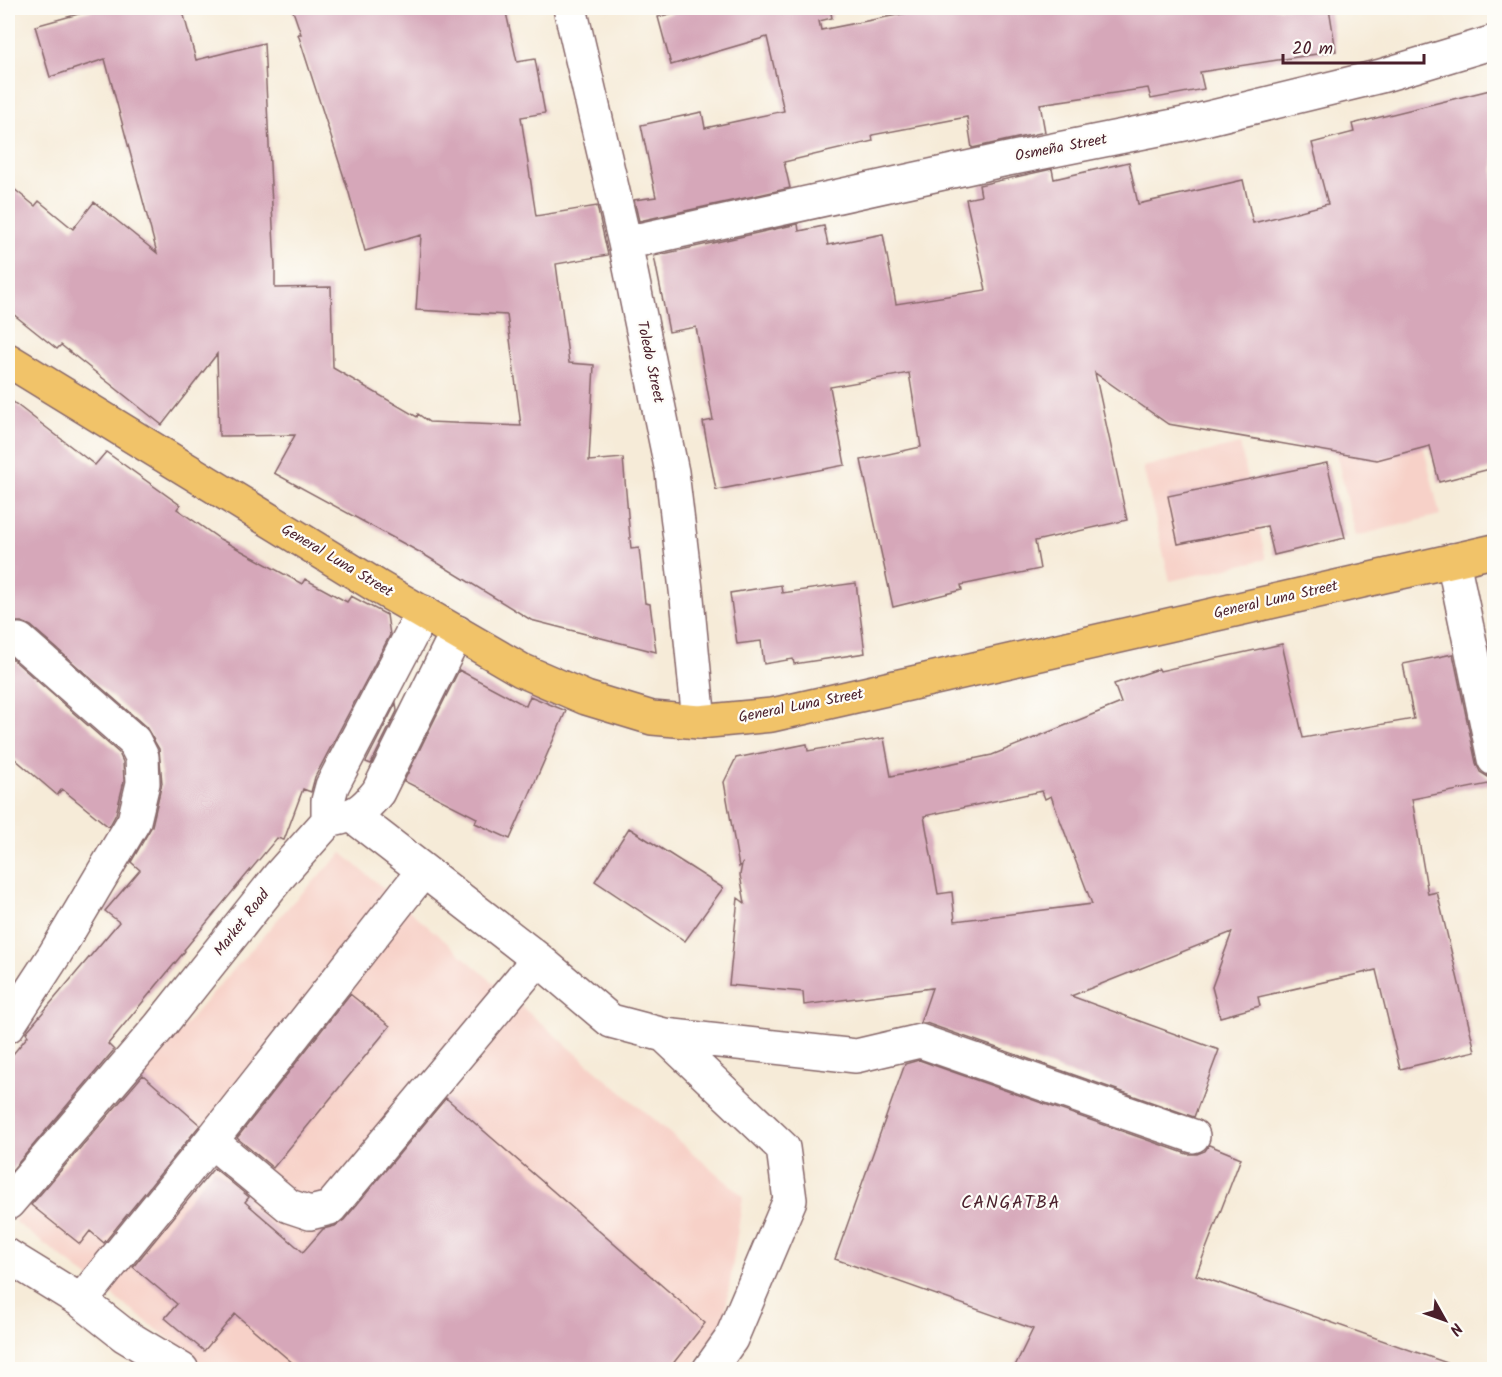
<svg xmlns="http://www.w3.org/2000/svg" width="1502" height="1377" font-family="Kalam,sans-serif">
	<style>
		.built { fill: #f7d1c8 }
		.building { fill: #d6a7b9; fill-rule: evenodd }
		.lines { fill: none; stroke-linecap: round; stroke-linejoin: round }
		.minor-casing { stroke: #866668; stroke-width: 36 }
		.major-casing { stroke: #866668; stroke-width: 36 }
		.minor { stroke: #fff; stroke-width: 33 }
		.major { stroke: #f1c369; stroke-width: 33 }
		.labels { text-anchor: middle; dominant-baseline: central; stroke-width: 4.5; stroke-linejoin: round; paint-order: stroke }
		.street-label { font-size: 15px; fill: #4a1f2b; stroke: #fdfcf7 }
		.quarter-label { font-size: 18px; letter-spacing: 1.5px; fill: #4a1f2b; stroke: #fdfcf7 }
	</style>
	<rect width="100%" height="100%" fill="#fdfcf7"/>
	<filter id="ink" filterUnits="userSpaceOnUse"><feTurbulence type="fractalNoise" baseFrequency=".0167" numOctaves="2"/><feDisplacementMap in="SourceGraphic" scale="12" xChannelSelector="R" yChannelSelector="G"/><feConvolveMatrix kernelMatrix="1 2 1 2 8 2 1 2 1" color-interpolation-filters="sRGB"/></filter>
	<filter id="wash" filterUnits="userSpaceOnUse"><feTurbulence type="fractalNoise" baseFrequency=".008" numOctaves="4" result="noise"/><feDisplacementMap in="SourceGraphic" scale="24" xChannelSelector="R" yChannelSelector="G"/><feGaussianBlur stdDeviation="1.35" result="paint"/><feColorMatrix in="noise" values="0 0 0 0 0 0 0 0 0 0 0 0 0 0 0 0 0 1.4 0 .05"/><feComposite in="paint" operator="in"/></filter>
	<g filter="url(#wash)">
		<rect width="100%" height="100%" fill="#f6ebd8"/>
		<path class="built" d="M1400 349 1440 515 1356 536 1316 370Z
			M1240 444 1266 559 1170 581 1143 467Z
			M342 853 743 1196 724 1322 690 1370 209 1369 14 1221 291 904Z"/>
		<g id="blocks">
			<path class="building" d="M100 8H182L196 60 264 43 275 267V288L331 287 333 368 417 417 418 414 429 422 521 426 507 315 416 310 421 235 365 251 349 193 298 34H301L292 8H505L517 62 535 59 545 113 521 117 536 216 597 206 608 255 556 264 569 363 594 365 589 461 623 458 631 549 639 548 645 603 650 604 656 652 531 620 423 554 274 473 295 435 219 436 217 354 162 425 61 345 57 349 8 310V184L35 206 39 201 73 229 94 202 157 253 105 59 50 77 35 26Z
				M692 8H830L832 18 819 21 821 30 932 8H1329L1336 51 1200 72 1204 89 1151 99 1148 88 1040 104 1045 132 972 148 967 117 872 135 873 141 784 162 790 188 639 221 634 200 656 197 641 125 702 112 705 128 784 111 767 37 671 65 658 17Z
				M1494 89V468L1439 482 1430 446 1377 460 1168 424 1095 373 1127 520 1035 541 1040 569 961 585 962 590 893 607 861 460 921 447 909 373 830 387 845 465 716 490 703 422 713 420 696 327 669 332 654 256 798 224 799 231 824 226 828 245 883 234 896 304 986 290 966 199 981 196 979 185 1052 169 1054 179 1129 162 1138 204 1243 180 1253 223 1328 204 1312 143 1354 132 1352 124Z
				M8 398 95 465 106 452 180 505 177 509 220 539 302 584 305 579 347 602 351 596 387 615 390 635 315 777 311 792 303 789 284 840 277 838 184 950 185 951 108 1044 114 1050 8 1175V1060L28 1036 26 1033 28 1030 119 922 105 911 140 870 131 862 152 826 162 783 159 749 146 727 31 626 22 622H14L8 626Z
				M1327 463 1345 538 1274 555 1267 526 1178 544 1168 496Z
				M856 583 865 653 794 664 793 659 764 664 761 641 737 644 730 593 781 585 782 593Z
				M1282 644 1303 738 1414 719 1403 664 1453 654 1476 763 1480 772 1488 777H1494V783L1412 799 1428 894 1437 892 1475 1051 1400 1069 1376 970 1258 997 1260 1006 1220 1017 1212 987 1232 932 1071 996 1219 1050 1194 1117 926 1023H920L932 988 804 1005 803 992 729 985 738 898 745 903 740 875 742 864 739 867 724 782 736 758 807 744 808 751 884 738 891 776 992 755 1121 703 1114 684 1159 669 1160 671ZM1042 791 1045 799 1051 796 1092 904 955 921 952 892 938 894 924 816Z
				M8 655 119 753 123 762 124 781 116 814 109 827 62 789 57 795 8 753Z
				M459 670 526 706 530 696 566 711 510 839 475 823 477 818 404 781Z
				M396 703 397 711 371 764 366 762Z
				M629 828 723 888 685 941 595 881Z
				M350 994 390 1026 273 1168 237 1138Z
				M919 1060 1187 1154H1197L1205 1151 1209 1145 1241 1158 1196 1275 1450 1364 1449 1370H1013L1033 1329 835 1259 905 1064Z
				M143 1075 200 1125 104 1243 90 1231 80 1244 31 1205Z
				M446 1098 705 1323 668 1370H301L235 1314 204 1351 165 1318 177 1304 133 1267 214 1168 249 1197 245 1202 303 1252 323 1229 335 1226 344 1220Z"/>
		</g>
	</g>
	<g filter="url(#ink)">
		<use href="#blocks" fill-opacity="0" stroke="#866668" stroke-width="1.5"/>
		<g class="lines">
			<g class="minor-casing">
				<path id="minor" d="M570 8 625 243 672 472 687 598 699 722
					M625 243 1003 160 1184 124 1381 76 1494 42
					M1453 560 1494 759
					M353 816 538 959 611 1021 664 1035 783 1148 790 1200 731 1339 709 1370
					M333 820C356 815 363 811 378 792L457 632
					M8 1026 55 954 134 821 143 783 142 757 134 741 19 640
					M664 1035 856 1056 920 1041 1193 1136
					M211 1141 289 1206 310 1213 330 1208 538 959
					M8 1203 159 1027 279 876 328 821V801L332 786 423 612
					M8 1256 81 1301 124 1335 182 1370
					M81 1301 211 1141 423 871"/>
			</g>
			<g class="major-casing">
				<path id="major" d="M8 360 380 588 521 670 586 698 652 718 699 722 772 715 1494 551"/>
			</g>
			<use href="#minor" class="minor"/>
			<use href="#major" class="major"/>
		</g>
	</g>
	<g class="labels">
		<g class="street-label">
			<text transform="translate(1061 148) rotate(-11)">Osmeña Street</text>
			<text transform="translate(650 362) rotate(78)">Toledo Street</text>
			<text transform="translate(337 561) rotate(31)">General Luna Street</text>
			<text transform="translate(1276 600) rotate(-13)">General Luna Street</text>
			<text transform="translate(801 706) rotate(-11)">General Luna Street</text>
			<text transform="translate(242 923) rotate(-52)">Market Road</text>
		</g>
		<g class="quarter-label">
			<text x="1011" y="1203">CANGATBA</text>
		</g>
	</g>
	<rect width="1502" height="1377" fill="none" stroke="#fdfcf7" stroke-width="30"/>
	<g transform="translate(1445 1320) rotate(130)" stroke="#fdfcf7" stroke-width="4.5" paint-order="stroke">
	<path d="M0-4.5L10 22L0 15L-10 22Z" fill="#4a1f2b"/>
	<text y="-9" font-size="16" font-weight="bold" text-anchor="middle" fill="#4a1f2b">N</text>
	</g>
	<path d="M1283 54v9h141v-9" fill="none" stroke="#4a1f2b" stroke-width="3"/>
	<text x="1292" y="54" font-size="18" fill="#4a1f2b" stroke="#fdfcf7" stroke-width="4.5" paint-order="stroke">20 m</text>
</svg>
